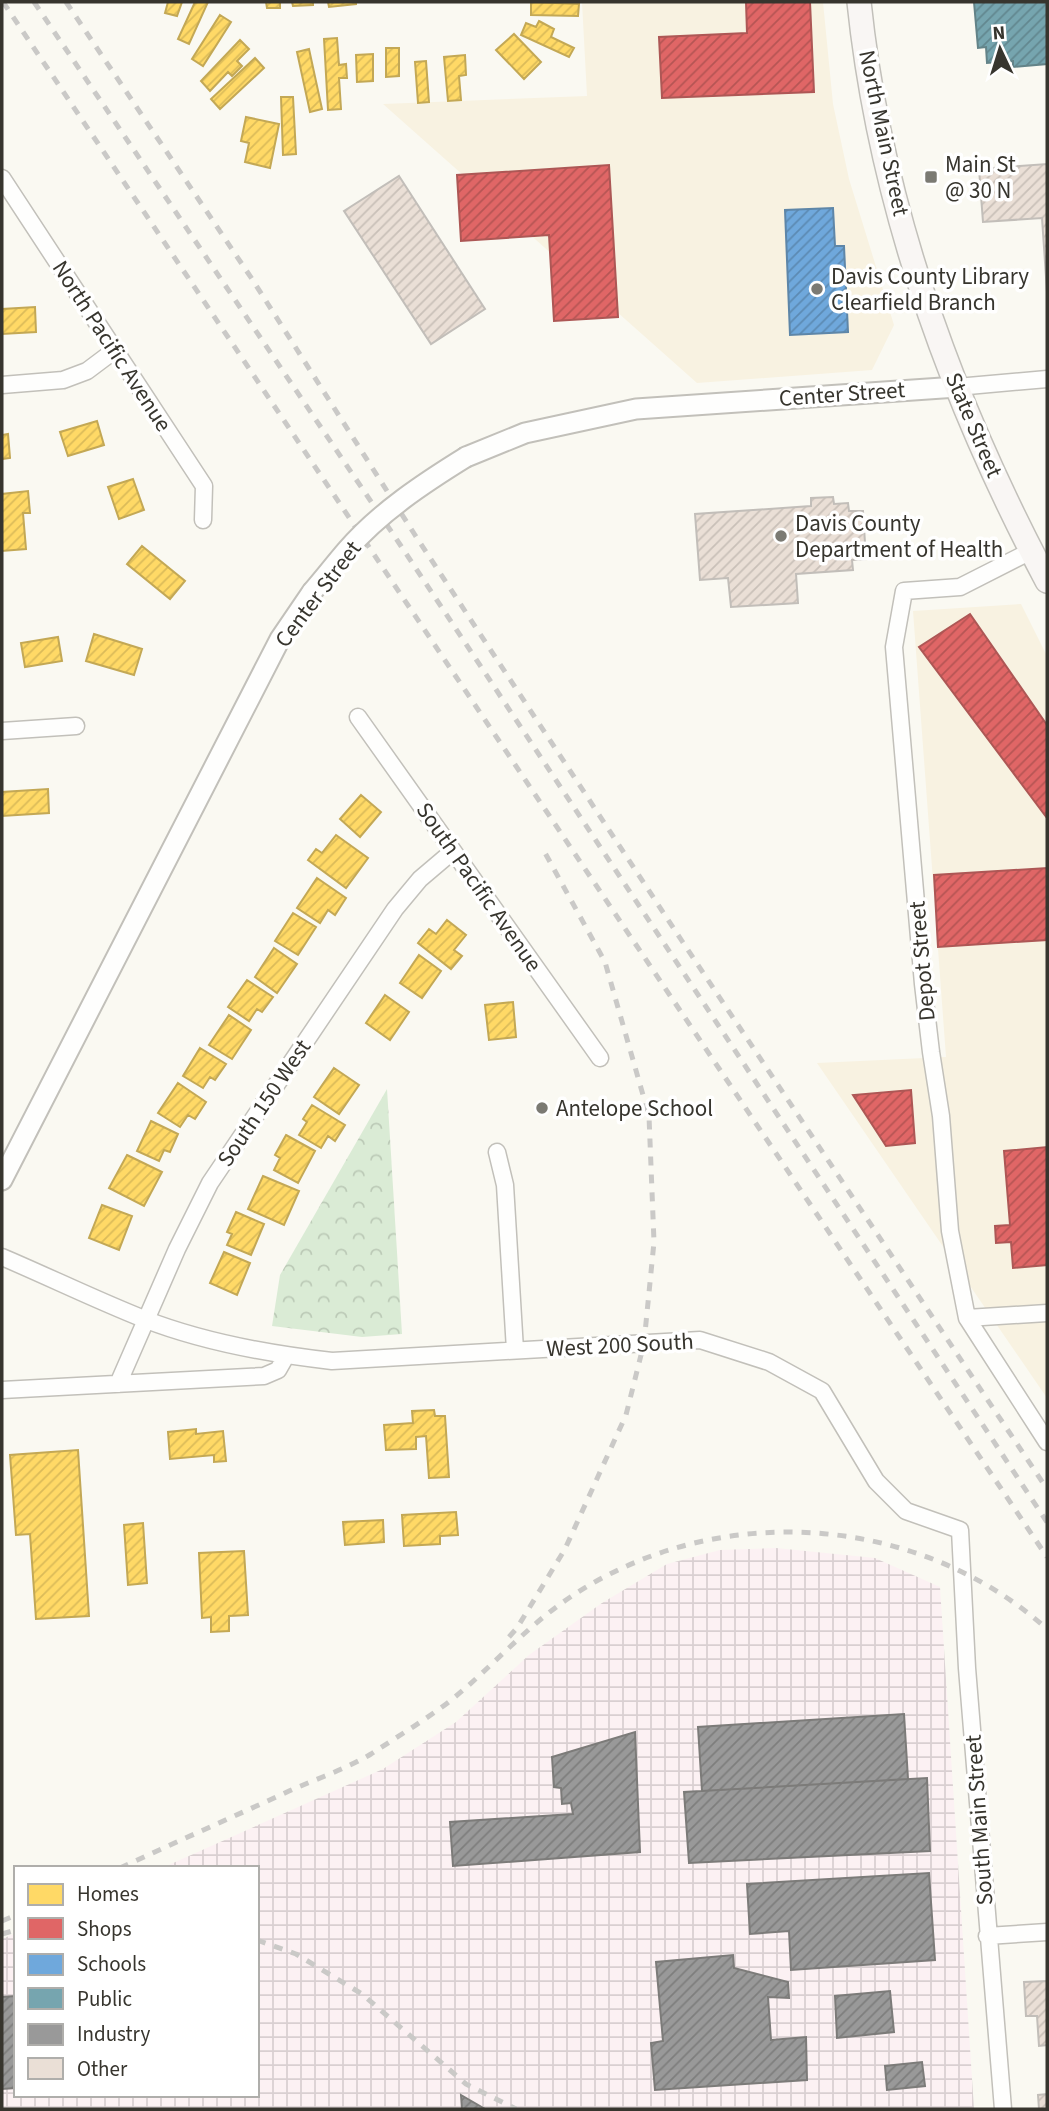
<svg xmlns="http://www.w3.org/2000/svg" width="1049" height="2111" font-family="'Source Sans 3',sans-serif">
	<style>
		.built { fill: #f8f2e1 }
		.industrial { fill: url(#industrial-grid) }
		.forest { fill: url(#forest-crowns) }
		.homes { fill: url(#homes-hatch); stroke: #c3a855; stroke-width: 2 }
		.shops { fill: url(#shops-hatch); stroke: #ad5755; stroke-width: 2 }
		.schools { fill: url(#schools-hatch); stroke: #5e86a8; stroke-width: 2 }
		.public { fill: url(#public-hatch); stroke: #638388; stroke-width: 2 }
		.industry { fill: url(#industry-hatch); stroke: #7c7b79; stroke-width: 2 }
		.building { fill: url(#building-hatch); stroke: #c2beb9; stroke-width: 2 }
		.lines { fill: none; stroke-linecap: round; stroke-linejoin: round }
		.minor-casing { stroke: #c2c0ba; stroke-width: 19 }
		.tertiary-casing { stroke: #c2c0ba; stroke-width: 23 }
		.secondary-casing { stroke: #c2c0ba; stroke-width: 26 }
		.minor { stroke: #fefefd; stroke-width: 16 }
		.tertiary { stroke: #fefefd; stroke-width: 19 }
		.secondary { stroke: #f9f6f4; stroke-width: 23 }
		.rail { stroke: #cac9c7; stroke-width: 5; stroke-dasharray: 9 9; stroke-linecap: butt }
		.tertiary-bridge-casing { stroke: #c2c0ba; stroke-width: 23; stroke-linecap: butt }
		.tertiary-bridge { stroke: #fefefd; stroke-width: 19 }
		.poi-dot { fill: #7b7a73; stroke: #fff; stroke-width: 2.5 }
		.labels { text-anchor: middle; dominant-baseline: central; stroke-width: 7; stroke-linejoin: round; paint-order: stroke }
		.street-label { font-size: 23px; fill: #37352e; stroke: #fff }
		.poi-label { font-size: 23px; fill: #37352e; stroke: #fff; text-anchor: start }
	</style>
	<defs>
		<pattern id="industrial-grid" width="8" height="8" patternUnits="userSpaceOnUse" patternTransform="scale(1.75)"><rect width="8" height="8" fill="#fcf1f3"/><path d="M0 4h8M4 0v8" fill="none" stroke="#d9cfd1"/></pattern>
		<pattern id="forest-crowns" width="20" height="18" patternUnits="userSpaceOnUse" patternTransform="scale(1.75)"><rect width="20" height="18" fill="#daebd5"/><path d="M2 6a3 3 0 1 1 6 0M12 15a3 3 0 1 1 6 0" fill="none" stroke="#bccab7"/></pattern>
		<pattern id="homes-hatch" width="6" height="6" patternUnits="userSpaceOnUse" patternTransform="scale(1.75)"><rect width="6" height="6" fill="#ffd966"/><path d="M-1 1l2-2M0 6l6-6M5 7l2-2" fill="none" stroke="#dbbb59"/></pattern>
		<pattern id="shops-hatch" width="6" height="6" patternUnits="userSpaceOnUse" patternTransform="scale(1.75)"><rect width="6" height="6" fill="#e06666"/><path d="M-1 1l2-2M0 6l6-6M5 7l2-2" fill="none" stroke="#b65554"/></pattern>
		<pattern id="schools-hatch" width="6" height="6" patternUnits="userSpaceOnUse" patternTransform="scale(1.75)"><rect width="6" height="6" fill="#6fa8dc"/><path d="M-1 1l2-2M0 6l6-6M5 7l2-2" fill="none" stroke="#5c8ab3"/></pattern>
		<pattern id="public-hatch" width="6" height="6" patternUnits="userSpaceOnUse" patternTransform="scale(1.75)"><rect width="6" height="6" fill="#76a5af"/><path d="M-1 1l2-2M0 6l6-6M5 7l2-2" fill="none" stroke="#62878f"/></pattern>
		<pattern id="industry-hatch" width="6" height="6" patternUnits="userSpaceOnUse" patternTransform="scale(1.75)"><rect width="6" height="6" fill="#999"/><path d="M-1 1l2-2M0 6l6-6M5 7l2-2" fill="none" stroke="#7e7e7d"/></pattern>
		<pattern id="building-hatch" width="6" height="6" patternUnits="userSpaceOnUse" patternTransform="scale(1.75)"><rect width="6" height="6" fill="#eadfd6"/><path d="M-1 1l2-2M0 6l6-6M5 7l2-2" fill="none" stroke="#c9c0b8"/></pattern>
	</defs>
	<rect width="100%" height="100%" fill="#faf9f2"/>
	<path class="built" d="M582 2H823L833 104 849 179 894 325 872 370 697 383 383 104 587 96Z
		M1021 604 1047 656V1398L817 1063 946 1057 913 611Z"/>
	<path class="industrial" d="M776 1548 875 1558 940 1587 974 2109H2V1939L16 1933V2095H257V1868H162L383 1769 456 1722 529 1655 602 1603 667 1564 720 1550Z"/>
	<path class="forest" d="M387 1089 402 1334 362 1337 272 1326 280 1275Z"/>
	<path class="homes" d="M168 2H182L177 16 165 13Z
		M195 2H208L189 44 178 39Z
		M266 2H280V8H267Z
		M292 2H313V5L293 6Z
		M328 2H356V4L329 7Z
		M531 2 579 4 578 16 531 15Z
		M220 15 231 22 203 66 192 59Z
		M539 21 554 29 551 37 574 48 569 57 521 35 526 23 536 27Z
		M514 34 541 62 524 79 496 50Z
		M337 38 339 65 346 64 347 78H339L341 109 328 110 324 39Z
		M240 40 249 49 237 61 242 66 232 76 228 72 210 91 201 81Z
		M386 48H399V76L386 77Z
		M309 49 322 109 310 112 297 52Z
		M373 54V81L357 82 356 55Z
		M465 55 466 75 459 76 461 100 448 101 444 57Z
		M255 58 264 68 220 109 211 99Z
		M426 61 429 102 418 103 415 62Z
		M281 97H293L296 154 283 155Z
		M246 117 279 124 270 168 245 162 249 143 241 141Z
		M35 307 36 332 2 334V309Z
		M97 421 104 445 68 456 60 432Z
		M8 434 10 458 2 459V435Z
		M133 479 144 510 119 519 108 487Z
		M28 491 30 513H23L26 549 2 551V494Z
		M142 546 185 581 170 599 127 564Z
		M94 634 142 649 134 675 86 661Z
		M58 637 62 661 25 667 21 643Z
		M48 789 49 813 2 816V792Z
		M361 795 381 812 360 837 340 819Z
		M336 835 368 858 346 888 308 860 316 849 322 853Z
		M317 878 346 898 335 915 328 910 320 923 297 908Z
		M293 913 316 927 298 955 275 941Z
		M447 920 466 935 454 950 462 956 451 969 418 943 429 929 436 934Z
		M274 948 297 964 277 993 255 977Z
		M419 955 441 971 422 998 400 983Z
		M247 980 273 997 262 1012 257 1009 249 1021 228 1007Z
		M385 995 409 1012 390 1040 366 1023Z
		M513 1002 516 1037 489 1040 485 1005Z
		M229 1015 251 1030 232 1059 209 1045Z
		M200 1048 226 1064 215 1080 210 1077 203 1088 183 1076Z
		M334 1068 359 1085 339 1114 314 1097Z
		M178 1083 206 1102 195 1119 188 1115 180 1127 158 1113Z
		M312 1105 345 1125 335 1141 328 1136 321 1148 299 1135 307 1122 303 1119Z
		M151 1121 178 1134 170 1152 164 1150 159 1161 137 1151Z
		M286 1135 315 1151 298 1183 274 1170 280 1158 275 1155Z
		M127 1155 162 1172 144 1206 109 1188Z
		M263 1176 299 1191 284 1225 248 1209Z
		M102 1205 132 1216 119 1250 89 1238Z
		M236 1212 264 1224 251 1255 227 1245 232 1234 227 1232Z
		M224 1252 250 1263 237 1295 210 1283Z
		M434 1410 435 1416H445L449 1477 429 1478 426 1436 416 1437V1449L386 1450 384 1425 413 1423 412 1411Z
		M196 1429V1434L223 1431 226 1461 214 1462V1455L170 1459 168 1432Z
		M78 1450 89 1616 36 1619 30 1534 16 1535 10 1455Z
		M456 1512 458 1535 440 1536V1544L404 1546 402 1515Z
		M383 1520 384 1542 345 1545 343 1522Z
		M143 1523 147 1583 128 1585 124 1525Z
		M244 1551 248 1615 229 1616V1631L211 1632V1617L202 1618 199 1553Z"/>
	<path class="shops" d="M746 2H810L814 92 662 98 659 37 747 33Z
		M609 165 618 317 554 321 549 235 461 241 457 175Z
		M970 614 1047 725V818L919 647Z
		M1047 868V940L938 947 934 875Z
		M911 1090 915 1143 886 1146 853 1095Z
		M1047 1147V1265L1013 1268 1011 1242 996 1243 995 1226 1010 1225 1004 1151Z"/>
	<path class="schools" d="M833 208 835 246H844L848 332 790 335 785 210Z"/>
	<path class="public" d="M974 2H1047V64L1013 67V61L987 63 986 47 978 48Z"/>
	<path class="industry" d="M904 1714 908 1779 702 1791 698 1727Z
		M635 1732 640 1852 453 1866 450 1822 573 1814 571 1803 562 1804 561 1788 554 1787 552 1757Z
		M927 1778 930 1851 689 1863 684 1792Z
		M929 1873 935 1960 791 1970 789 1931 750 1934 747 1884Z
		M733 1955 734 1968 788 1982 789 1998 768 1997 771 2040 806 2037 807 2080 655 2090 651 2043 663 2041 656 1962Z
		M890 1991 894 2032 837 2038 835 1996Z
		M16 1996V2088L2 2089V1997Z
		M922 2062 925 2086 887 2090 885 2066Z
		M461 2095 485 2109H462Z"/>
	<path class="building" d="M1047 164V292L1042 218 983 222 979 169Z
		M399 176 485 309 431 344 344 211Z
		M833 497 834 504 848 503 849 511H863L866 559 852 560 853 570 796 574 798 603 731 607 728 578 700 580 695 514 811 506V498Z
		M1047 1981V2045L1039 2046 1037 2016H1026L1024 1982Z
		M1047 2094V2109H1039L1038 2095Z"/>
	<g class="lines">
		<g class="minor-casing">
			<path id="minor" d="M2 178 204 486 203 520
				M2 385 63 380 87 371 115 350
				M957 387 1047 379
				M1031 551 960 587 904 591 894 647 923 984 931 1052 941 1116 950 1231 967 1318 1047 1442
				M358 717 600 1058
				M2 731 76 726
				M497 1152 505 1185 515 1350
				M2 1257C49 1277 96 1300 144 1319 203 1342 269 1354 332 1361L700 1340 769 1362 822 1391 876 1481 906 1511 960 1530 967 1668 1003 2109
				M967 1318 1047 1313
				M118 1384 177 1249 210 1183 395 909 420 879 453 851
				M2 1390 264 1376 278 1370 286 1356
				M987 1936 1047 1932"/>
		</g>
		<g class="tertiary-casing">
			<path id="tertiary" d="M466 457 525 433 636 409 957 387
				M2 1180 280 639 312 592"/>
		</g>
		<g class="secondary-casing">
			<path id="secondary" d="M859 2C880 204 952 402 1047 581"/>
		</g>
		<use href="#minor" class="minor"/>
		<use href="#tertiary" class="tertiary"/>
		<use href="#secondary" class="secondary"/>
		<path class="rail" d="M3 2 1047 1557
			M34 2 401 546 1047 1522
			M66 2 252 279 415 535 682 941 1047 1489
			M509 1637 517 1628 565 1549 626 1415 644 1343 654 1242 649 1116 605 962 544 851
			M120 1868C176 1842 233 1817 289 1791 316 1779 346 1769 371 1754 397 1737 425 1720 450 1701 490 1669 524 1629 566 1600 711 1500 915 1511 1047 1629
			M2 1921 16 1915
			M2 1934 16 1930
			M257 1940 296 1954 362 1994 466 2084 516 2109"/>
		<g class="tertiary-bridge-casing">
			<path id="tertiary-bridge" d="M312 592C324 578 335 564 347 550 380 512 424 483 466 457"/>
		</g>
		<use href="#tertiary-bridge" class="tertiary-bridge"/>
	</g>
	<g class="poi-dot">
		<rect x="924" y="170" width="14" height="14" rx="3.5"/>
		<circle cx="817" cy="289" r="7"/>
		<circle cx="781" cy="536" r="7"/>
		<circle cx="542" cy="1108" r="7"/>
	</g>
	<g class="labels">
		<g class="street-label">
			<text transform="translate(884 133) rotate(78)">North Main Street</text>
			<text transform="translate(112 346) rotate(57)">North Pacific Avenue</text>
			<text transform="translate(842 394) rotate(-4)">Center Street</text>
			<text transform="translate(974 425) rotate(67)">State Street</text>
			<text transform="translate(318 594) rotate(-53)">Center Street</text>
			<text transform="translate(479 887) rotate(55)">South Pacific Avenue</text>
			<text transform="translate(922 961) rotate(-95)">Depot Street</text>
			<text transform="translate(264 1103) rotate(-56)">South 150 West</text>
			<text transform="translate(620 1345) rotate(-3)">West 200 South</text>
			<text transform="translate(979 1820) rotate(-94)">South Main Street</text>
		</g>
		<g class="poi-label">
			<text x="945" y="164">Main St<tspan x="945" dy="26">@ 30 N</tspan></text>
			<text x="831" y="276">Davis County Library<tspan x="831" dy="26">Clearfield Branch</tspan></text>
			<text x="795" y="523">Davis County<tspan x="795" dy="26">Department of Health</tspan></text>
			<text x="556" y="1108">Antelope School</text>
		</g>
	</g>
	<rect width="1049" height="2111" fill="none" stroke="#37352e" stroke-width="7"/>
	<rect x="14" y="1866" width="245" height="231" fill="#ffffff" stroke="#afaeab" stroke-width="2"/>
	<rect x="28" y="1884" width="35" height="21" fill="#ffd966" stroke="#afaeab" stroke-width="2"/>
	<text x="77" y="1901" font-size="21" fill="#37352e">Homes</text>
	<rect x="28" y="1918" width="35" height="21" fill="#e06666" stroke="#afaeab" stroke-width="2"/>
	<text x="77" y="1936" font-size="21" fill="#37352e">Shops</text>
	<rect x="28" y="1954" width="35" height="21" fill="#6fa8dc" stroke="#afaeab" stroke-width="2"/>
	<text x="77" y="1971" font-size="21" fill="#37352e">Schools</text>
	<rect x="28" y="1988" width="35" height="21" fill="#76a5af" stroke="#afaeab" stroke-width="2"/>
	<text x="77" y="2006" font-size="21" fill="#37352e">Public</text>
	<rect x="28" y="2024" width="35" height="21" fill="#999999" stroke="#afaeab" stroke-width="2"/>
	<text x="77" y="2041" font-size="21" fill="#37352e">Industry</text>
	<rect x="28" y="2058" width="35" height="21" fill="#eadfd6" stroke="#afaeab" stroke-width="2"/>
	<text x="77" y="2076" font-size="21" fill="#37352e">Other</text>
	<g transform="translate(1000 49) rotate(356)" stroke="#ffffff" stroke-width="5" paint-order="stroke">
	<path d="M0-5L12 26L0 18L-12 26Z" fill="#37352e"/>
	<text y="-10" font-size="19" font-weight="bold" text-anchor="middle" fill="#37352e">N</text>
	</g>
</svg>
